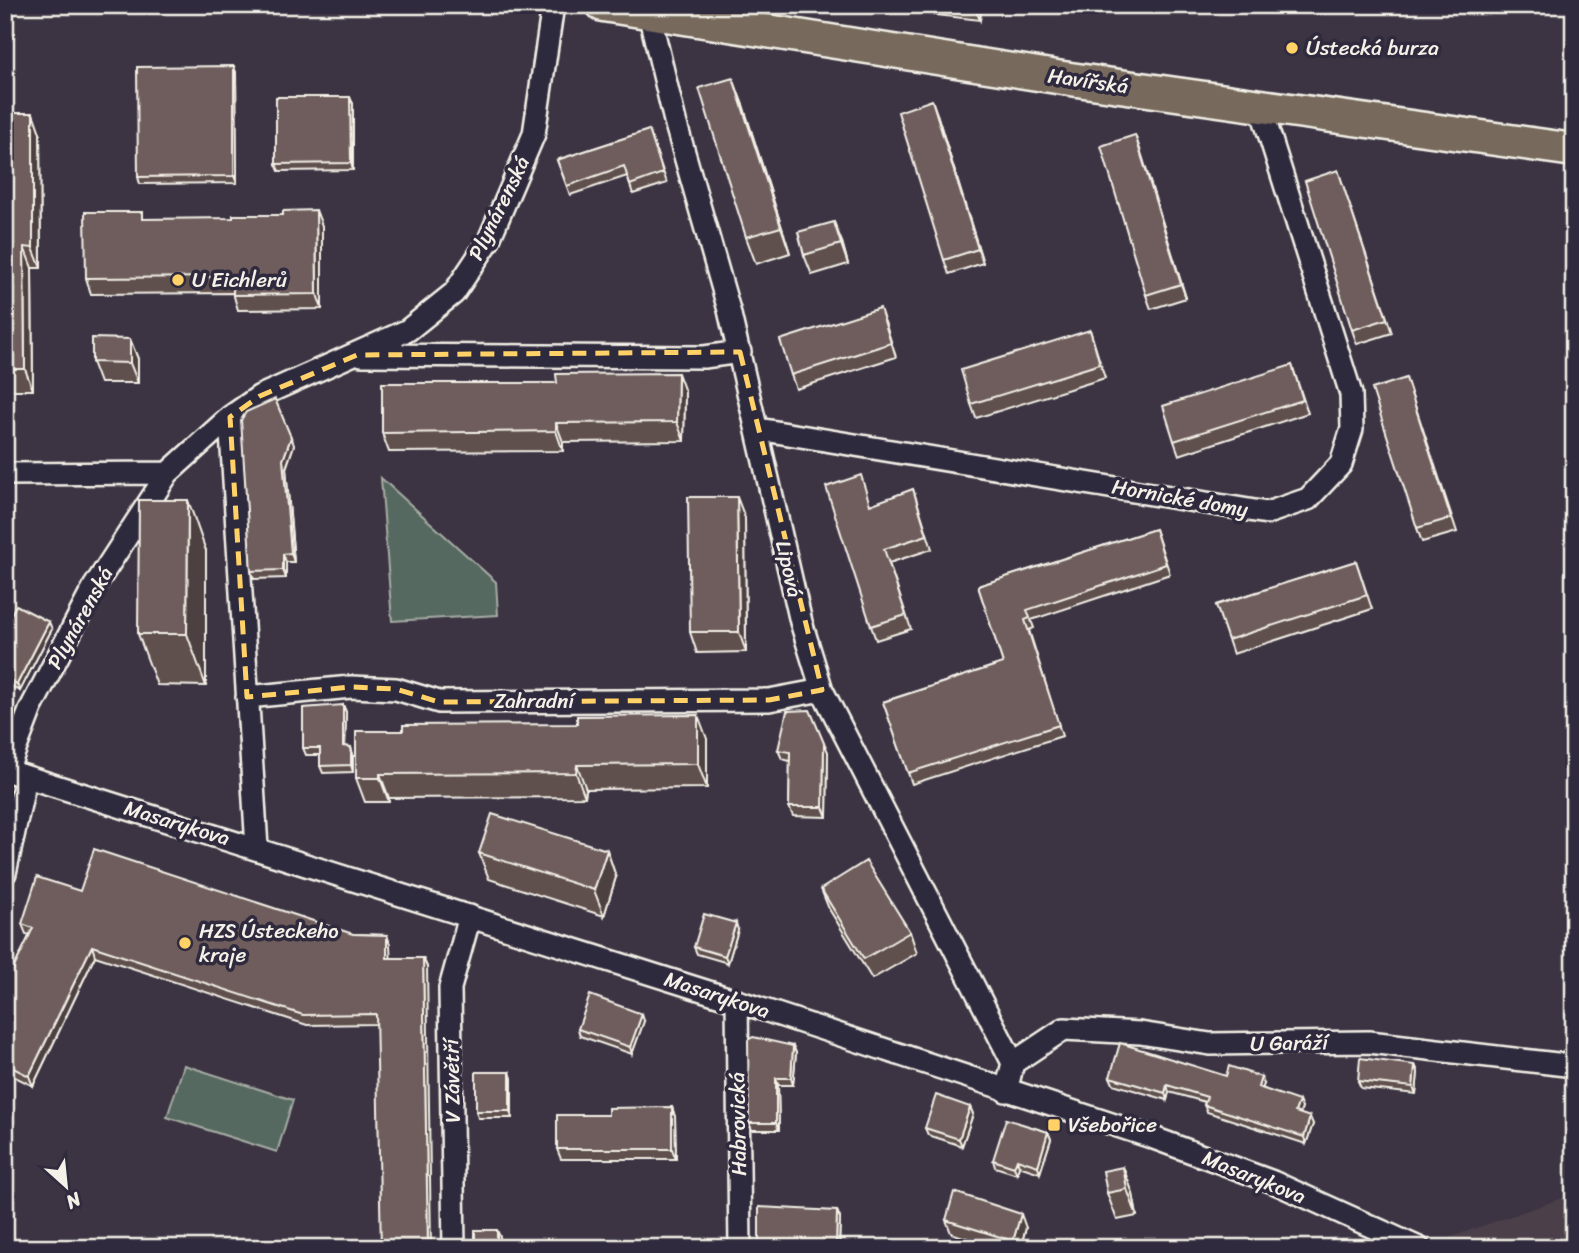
<svg xmlns="http://www.w3.org/2000/svg" width="1579" height="1253" font-family="Sriracha,sans-serif">
	<style>
		.built { fill: #4b404a }
		.green { fill: #576961; stroke: #a6ada4; stroke-width: 2 }
		.lines { fill: none; stroke-linecap: round; stroke-linejoin: round }
		.minor-casing { stroke: #f4f1e8; stroke-width: 26 }
		.primary-casing { stroke: #f4f1e8; stroke-width: 37 }
		.minor { stroke: #2f2a3d; stroke-width: 21 }
		.primary { stroke: #77695c; stroke-width: 32 }
		.wall { fill: #5f504e; stroke: #f4f1e8; stroke-width: 2 }
		.shaded-wall { fill: #4d4140; stroke: #f4f1e8; stroke-width: 2 }
		.building { fill: #6e5d5b; stroke: #f4f1e8; stroke-width: 2 }
		.marked { fill: none; stroke: #ffd166; stroke-width: 5; stroke-dasharray: 14 9; stroke-linejoin: round }
		.poi-dot { fill: #ffd166; stroke: #2f2a3d; stroke-width: 2.5 }
		.labels { text-anchor: middle; dominant-baseline: central; stroke-width: 7; stroke-linejoin: round; paint-order: stroke }
		.poi-label { font-size: 21px; fill: #f4f1e8; stroke: #2f2a3d; text-anchor: start }
		.street-label { font-size: 21px; fill: #f4f1e8; stroke: #2f2a3d }
	</style>
	<rect width="100%" height="100%" fill="#3c3443"/>
	<filter id="ink" filterUnits="userSpaceOnUse"><feTurbulence type="fractalNoise" baseFrequency=".0143" numOctaves="2"/><feDisplacementMap in="SourceGraphic" scale="14" xChannelSelector="R" yChannelSelector="G"/><feConvolveMatrix kernelMatrix="1 2 1 2 8 2 1 2 1" color-interpolation-filters="sRGB"/></filter>
	<g filter="url(#ink)">
		<path class="built" d="M1574 1194V1248H1441L1451 1237Z"/>
		<path class="green" d="M381 478 496 582 498 615 392 621Z
			M184 1065 293 1100 277 1152 167 1117Z"/>
		<g class="lines">
			<g class="minor-casing">
				<path id="minor" d="M649 13 675 121 729 310 801 622 822 690 1013 1063 1006 1091
					M362 355 704 357 740 352
					M230 417 257 848
					M758 429 1267 513 1308 499 1341 464 1352 429 1351 394 1260 105
					M5 474 168 473
					M247 697 351 687 396 689 439 702 769 700 822 690
					M5 770 737 1001 1151 1137 1273 1182 1419 1248
					M7 771 31 708 94 587 168 473 230 417 260 396 408 330 454 293 488 242 534 134 553 5
					M5 873 26 777
					M737 1001 740 1248
					M1013 1063 1064 1029 1140 1033 1210 1044 1369 1042 1574 1066
					M454 1248 450 988 470 916"/>
			</g>
			<g class="primary-casing">
				<path id="primary" d="M603 5 1063 78 1574 150"/>
			</g>
			<use href="#minor" class="minor"/>
			<use href="#primary" class="primary"/>
		</g>
		<path class="wall" d="M916 5H982L980 20 919 13Z
			M236 73 237 183 140 184 138 177Z
			M353 104V170L279 171 276 164Z
			M743 105 790 253 756 264 746 237Z
			M5 113 40 133 41 268H32L33 390H5Z
			M937 114 983 263 949 274 944 260Z
			M649 130 667 183 633 194 627 176 570 195 557 160Z
			M1135 135 1186 298 1151 309 1146 295Z
			M1338 170 1392 333 1357 344 1352 330Z
			M145 219 322 226V309L238 310 233 293 91 294 86 278Z
			M842 242 848 264 812 275 804 255Z
			M885 322 896 357 796 389 791 375Z
			M1090 330 1105 378 976 418 971 404Z
			M130 339 138 359V383H100L92 362Z
			M1292 365 1308 413 1179 455 1174 441Z
			M1406 378 1457 532 1422 542 1417 528Z
			M685 392 684 441 563 442V451L389 452 382 433Z
			M294 445 286 468 294 562H286V578L254 579 251 571Z
			M913 489 932 549 889 563 911 629 876 640 871 626V505Z
			M745 518 746 652 697 653 690 632Z
			M1155 529 1170 574 1031 620 1034 628 1029 630 1062 736 912 784 883 702 1003 663 978 586Z
			M206 551V686L157 685 138 634Z
			M1356 561 1372 609 1233 654 1216 605Z
			M5 626 52 629 20 691 5 683Z
			M343 705 346 712 345 746 353 754V772L323 773 320 766V755H306L303 748Z
			M356 731 707 739V788L586 789 585 797 389 798V802H365L356 778Z
			M778 750 828 752 827 817 793 816 789 807 790 761 782 759Z
			M607 850 616 877 604 916 489 879 479 853Z
			M821 889 910 932 917 953 872 979 829 909Z
			M80 891 353 934 387 935 390 945V958H423L427 967 376 1024 307 1025 95 956 33 1086 5 1072V986L30 935 26 934 22 924Z
			M738 930 728 963 697 954 694 947Z
			M644 1021 632 1054 580 1036 578 1029Z
			M793 1046 796 1053 793 1085H778L779 1130H752L749 1123Z
			M1415 1065 1418 1072 1416 1094 1361 1088 1358 1081Z
			M510 1072 512 1079V1118H478L476 1111Z
			M1226 1076 1264 1084 1262 1088 1302 1108 1300 1114 1313 1124 1306 1144 1207 1112 1204 1105 1205 1102 1169 1092 1167 1100 1113 1084 1110 1077Z
			M672 1107 675 1117 676 1159H561L557 1149Z
			M970 1107 973 1114 962 1146 928 1135 925 1128Z
			M1048 1132 1051 1139 1040 1173 1019 1166 1017 1174 995 1167 993 1160Z
			M1123 1167 1133 1194 1137 1216 1117 1220 1107 1193Z
			M837 1211 840 1218 839 1248H759Z
			M946 1220 1026 1228 1020 1248H996L951 1233Z"/>
		<path class="shaded-wall" d="M975 5H982L980 20 975 8Z
			M234 66 236 73 237 183 234 176Z
			M733 78 743 105 790 253 781 227Z
			M350 97 353 104V170L351 163Z
			M932 100 937 114 983 263 978 249Z
			M33 113 40 133 41 268 33 248Z
			M1135 135 1140 149 1186 298 1181 284Z
			M316 210 322 226V309L317 294Z
			M834 222 842 242 848 264 841 244Z
			M24 247 32 268 33 390 25 369Z
			M130 339 138 359V383L130 363Z
			M678 373 685 392 684 441 677 422Z
			M556 423 563 442V451L556 431Z
			M291 437 294 445 286 468 294 562 291 553 283 460Z
			M737 497 745 518 746 652 739 632Z
			M188 500 206 551V686L187 634Z
			M283 554 286 562V578L283 570Z
			M49 622 52 629 20 691 17 684Z
			M343 705 346 712 345 753 343 746Z
			M698 715 707 739V788L698 764Z
			M824 743 828 752 827 817 823 807Z
			M351 747 353 754V772L351 765Z
			M577 765 586 789 585 797 576 773Z
			M380 774 389 798V802L380 778Z
			M607 850 616 877 604 916 594 890Z
			M736 923 738 930 728 963 725 956Z
			M387 935 390 945 391 968 387 958Z
			M92 946 95 956 33 1086 29 1076Z
			M423 958 427 967 431 1248H428Z
			M642 1014 644 1021 632 1054 630 1047Z
			M793 1046 796 1053 793 1085 791 1078Z
			M1415 1065 1418 1072 1416 1094 1413 1087Z
			M510 1072 512 1079V1118L510 1111Z
			M1261 1077 1264 1084 1260 1094 1258 1087Z
			M776 1078 778 1085 779 1130 776 1123Z
			M1167 1085 1169 1092 1167 1100 1165 1093Z
			M1299 1101 1302 1108 1298 1119 1295 1112Z
			M672 1107 675 1117 676 1159 672 1149Z
			M970 1107 973 1114 962 1146 959 1139Z
			M1310 1117 1313 1124 1306 1144 1304 1137Z
			M1048 1132 1051 1139 1040 1173 1038 1166Z
			M1017 1159 1019 1166 1017 1174 1014 1167Z
			M1123 1167 1133 1194 1137 1216 1127 1189Z
			M837 1211 840 1218 839 1248H837L836 1246Z
			M1021 1214 1026 1228 1020 1248H1015L1013 1241Z
			M497 1230 500 1237V1248H497Z"/>
		<path class="building" d="M954 5H975V8Z
			M234 66V176L138 177 137 67Z
			M733 78 781 227 746 237 699 88Z
			M276 97H350L351 163 276 164Z
			M932 100 978 249 944 260 898 112Z
			M5 113H33V248L24 247 25 369H5Z
			M649 130 663 173 630 185 624 166 567 186 557 160Z
			M1135 135 1181 284 1146 295 1101 146Z
			M1338 170 1387 319 1352 330 1305 181Z
			M316 210 317 294 233 295V277L86 278 85 212H142V219L233 218V215H283V211Z
			M834 222 841 244 804 255 798 232Z
			M880 308 891 343 791 375 780 340Z
			M1090 330 1100 364 971 404 961 370Z
			M92 338 130 339V363L92 362Z
			M1292 365 1303 400 1174 441 1163 406Z
			M678 373 677 422 556 423V431L382 433V383H557L556 374Z
			M1406 378 1451 518 1417 528 1372 389Z
			M275 399 291 437 283 460 291 553 283 554V570L251 571 241 420 246 412Z
			M861 475 870 505 913 489 927 535 884 549 906 615 871 626 826 487Z
			M688 497H737L739 632H690Z
			M139 500H188L187 634H138Z
			M1155 529 1166 564 1027 610 1030 618 1025 620 1059 725 908 773 883 702 1003 663 978 586Z
			M1356 561 1367 595 1228 640 1216 605Z
			M16 605 49 622 17 684 5 677V626Z
			M343 705V746L351 747V765L320 766V748H303V708Z
			M810 710 824 743 823 807H789L790 752 778 750 787 711Z
			M698 715V764L577 765 576 773 380 774V778H356V731H403V725L577 724V716Z
			M492 814 607 850 594 890 479 853Z
			M94 849 353 934 387 935V958H423L428 1248H381L376 1014 303 1015 92 946 29 1076 5 1064V986L33 928 22 924 37 877 80 891Z
			M866 861 910 932 864 959 821 889Z
			M704 914 736 923 725 956 694 947Z
			M590 995 642 1014 630 1047 578 1029Z
			M753 1037 793 1046 791 1078H776V1123H749L748 1040Z
			M1120 1043 1226 1076 1229 1066 1261 1077 1258 1087 1299 1101 1295 1112 1310 1117 1304 1137 1204 1105 1207 1097 1167 1085 1165 1093 1110 1077Z
			M1360 1058 1415 1065 1413 1087 1358 1081Z
			M476 1072H510V1111H476Z
			M936 1095 970 1107 959 1139 925 1128Z
			M672 1107V1149H557V1115H608V1108Z
			M1006 1119 1048 1132 1038 1166 1017 1159 1014 1167 993 1160Z
			M1123 1167 1127 1189 1107 1193 1103 1171Z
			M954 1192 1021 1214 1013 1241 946 1220Z
			M759 1207 837 1211 836 1246 792 1245 793 1248H759Z
			M475 1230H497V1248H475Z"/>
	</g>
	<path class="marked" d="M740 352 822 690 769 700 439 702 396 689 351 687 247 697 230 417 260 396 357 355Z"/>
	<g class="poi-dot">
		<circle cx="1292" cy="48" r="7"/>
		<circle cx="178" cy="280" r="7"/>
		<circle cx="185" cy="943" r="7"/>
		<rect x="1047" y="1118" width="14" height="14" rx="3.5"/>
	</g>
	<g class="labels">
		<g class="poi-label">
			<text x="1306" y="48">Ústecká burza</text>
			<text x="192" y="280">U Eichlerů</text>
			<text x="199" y="931">HZS Ústeckeho<tspan x="199" dy="24">kraje</tspan></text>
			<text x="1068" y="1125">Všebořice</text>
		</g>
		<g class="street-label">
			<text transform="translate(1088 81) rotate(8)">Havířská</text>
			<text transform="translate(499 208) rotate(-64)">Plynárenská</text>
			<text transform="translate(1180 498) rotate(10)">Hornické domy</text>
			<text transform="translate(789 569) rotate(77)">Lipová</text>
			<text transform="translate(80 618) rotate(-61)">Plynárenská</text>
			<text x="534" y="701">Zahradní</text>
			<text transform="translate(177 823) rotate(17)">Masarykova</text>
			<text transform="translate(717 995) rotate(18)">Masarykova</text>
			<text transform="translate(1289 1043) rotate(-1)">U Garáží</text>
			<text transform="translate(452 1081) rotate(-91)">V Závětří</text>
			<text transform="translate(738 1124) rotate(-91)">Habrovická</text>
			<text transform="translate(1254 1177) rotate(22)">Masarykova</text>
		</g>
	</g>
	<rect width="1579" height="1253" fill="none" stroke="#2f2a3d" stroke-width="28"/>
	<rect x="14" y="14" width="1551" height="1225" fill="none" stroke="#f4f1e8" stroke-width="2.5" filter="url(#ink)"/>
	<g transform="translate(66 1186) rotate(153)" stroke="#2f2a3d" stroke-width="5" paint-order="stroke">
	<path d="M0-5L12 26L0 18L-12 26Z" fill="#f4f1e8"/>
	<text y="-10" font-size="19" font-weight="bold" text-anchor="middle" fill="#f4f1e8">N</text>
	</g>
</svg>
